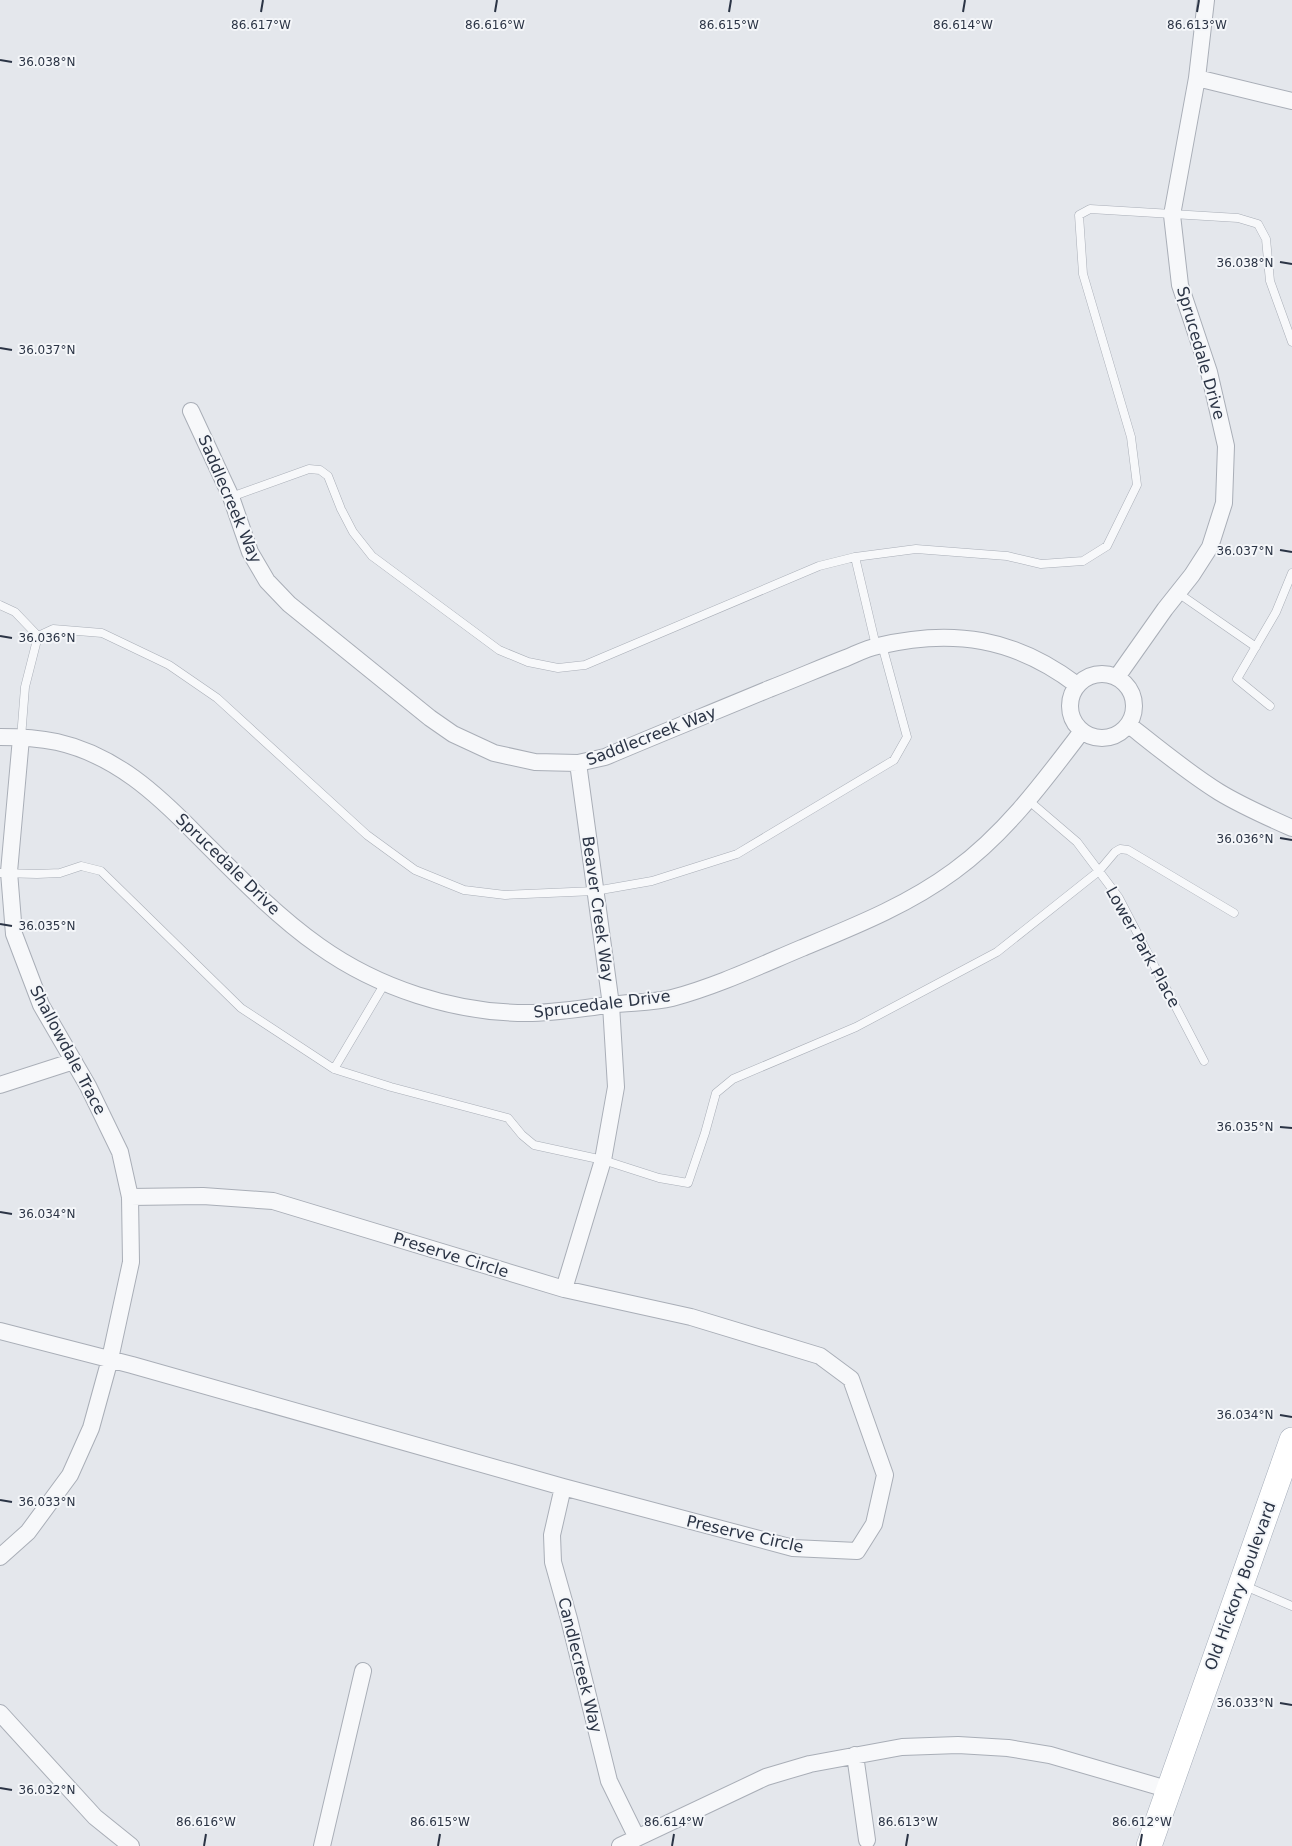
<svg xmlns="http://www.w3.org/2000/svg" width="1292" height="1846" font-family="'DejaVu Sans',sans-serif">
	<style>
		.lines { fill: none; stroke-linecap: round; stroke-linejoin: round }
		.service-casing { stroke: #a9aeb7; stroke-width: 9 }
		.minor-casing { stroke: #a9aeb7; stroke-width: 18 }
		.primary-casing { stroke: #a3abb8; stroke-width: 26 }
		.service { stroke: #f7f8fa; stroke-width: 8 }
		.minor { stroke: #f7f8fa; stroke-width: 16 }
		.primary { stroke: #fff; stroke-width: 25 }
		.ticks { fill: none; stroke: #2b3445; stroke-width: 2 }
		.labels { text-anchor: middle; dominant-baseline: central; stroke-width: 4; stroke-linejoin: round; paint-order: stroke }
		.street-label { font-size: 16px; fill: #2b3445; stroke: #f4f6f9 }
		.ticks-label { font-size: 12px; text-anchor: middle; fill: #2b3445; stroke: #f4f6f9; stroke-width: 4; stroke-linejoin: round; paint-order: stroke }
	</style>
	<rect width="100%" height="100%" fill="#e4e7ec"/>
	<g class="lines">
		<g class="service-casing">
			<path id="service" d="M231 497 309 469 320 470 328 476 341 509 353 532 372 556 499 650 528 662 558 668 585 665 819 566 855 557
				M1178 593 1256 647
				M0 605 15 612 38 636
				M876 646 855 557 916 549 1007 556 1041 564 1083 561 1107 546 1137 485 1131 437 1083 274 1079 215 1090 209 1238 218 1258 224 1266 239 1270 281 1292 342
				M1270 706 1237 679 1276 612 1292 573
				M21 738 25 687 38 636 53 629 102 633 169 665 217 698 367 835 415 870 464 890 505 895 595 891 652 881 737 854 894 760 907 737 882 645
				M1028 800 1077 842 1119 898 1204 1061
				M0 873 37 874 60 873 81 866 101 871 241 1008 334 1069 391 1087 508 1118 522 1135 534 1145 603 1160 659 1178 688 1183 705 1133 716 1093 733 1079 856 1027 997 952 1099 871 1115 852 1120 849 1128 850 1234 913
				M334 1069 385 983
				M1245 1586 1292 1606"/>
		</g>
		<g class="minor-casing">
			<path id="minor" d="M1197 78 1292 101
				M191 411 231 497 250 552 267 581 289 604 430 718 453 734 494 753 535 762 578 763 605 757C659 734 714 712 769 689 795 679 820 668 846 658 856 654 867 648 878 646 953 628 1015 638 1077 685
				M1070 706a32 32 0 1 1 64 0a32 32 0 1 1-64 0Z
				M1117 677 1165 609 1192 575 1210 547 1224 503 1226 446 1209 372 1180 285 1172 215 1197 78 1206 0
				M1129 725C1158 748 1187 772 1219 792 1242 806 1267 817 1292 828
				M0 737C19 737 38 738 57 742 115 755 157 794 197 835 235 873 275 915 319 946 378 988 454 1013 527 1013 555 1013 582 1008 609 1005 630 1002 652 1003 672 998 717 986 759 966 802 948 855 926 908 905 954 871 1006 833 1044 781 1082 731
				M0 1085 74 1061
				M564 1289 603 1160 616 1087 611 1005 578 763
				M0 1331 132 1365 563 1487 793 1548 857 1551 874 1524 885 1475 851 1379 820 1356 691 1317 564 1289 273 1201 203 1196 130 1197
				M563 1487 552 1535 553 1562 569 1619 609 1781 637 1838
				M0 1557 28 1532 70 1475 91 1428 110 1359 131 1262 130 1197 120 1152 88 1086 41 1005 14 934 9 872 21 738
				M0 1713 95 1817 131 1846
				M855 1755 867 1840
				M322 1846 363 1671
				M620 1846 766 1777 810 1764 902 1747 958 1745 1008 1748 1050 1755 1167 1789"/>
		</g>
		<g class="primary-casing">
			<path id="primary" d="M1149 1846 1292 1440"/>
		</g>
		<use href="#service" class="service"/>
		<use href="#minor" class="minor"/>
		<use href="#primary" class="primary"/>
	</g>
	<path class="ticks" d="M261 12 263 0M495 12 497 0M729 12 731 0M963 12 965 0M1197 12 1199 0M0 60 12 62M1280 262 1292 264M0 348 12 350M1280 550 1292 552M0 636 12 638M1280 838 1292 840M0 924 12 926M1280 1127 1292 1128M0 1212 12 1214M1280 1415 1292 1417M0 1500 12 1502M1280 1703 1292 1705M0 1788 12 1790M204 1846 206 1834M438 1846 440 1834M672 1846 674 1834M906 1846 908 1834M1140 1846 1142 1834"/>
	<g class="labels">
		<g class="street-label">
			<text transform="translate(1201 353) rotate(74)">Sprucedale Drive</text>
			<text transform="translate(230 499) rotate(67)">Saddlecreek Way</text>
			<text transform="translate(651 736) rotate(-21)">Saddlecreek Way</text>
			<text transform="translate(228 864) rotate(44)">Sprucedale Drive</text>
			<text transform="translate(598 909) rotate(82)">Beaver Creek Way</text>
			<text transform="translate(1143 947) rotate(61)">Lower Park Place</text>
			<text transform="translate(602 1004) rotate(-7)">Sprucedale Drive</text>
			<text transform="translate(68 1050) rotate(62)">Shallowdale Trace</text>
			<text transform="translate(451 1255) rotate(17)">Preserve Circle</text>
			<text transform="translate(745 1534) rotate(13)">Preserve Circle</text>
			<text transform="translate(1240 1586) rotate(-70)">Old Hickory Boulevard</text>
			<text transform="translate(580 1665) rotate(76)">Candlecreek Way</text>
		</g>
	</g>
	<g class="ticks-label">
		<text x="261" y="29">86.617°W</text>
		<text x="495" y="29">86.616°W</text>
		<text x="729" y="29">86.615°W</text>
		<text x="963" y="29">86.614°W</text>
		<text x="1197" y="29">86.613°W</text>
		<text x="47" y="66">36.038°N</text>
		<text x="1245" y="267">36.038°N</text>
		<text x="47" y="354">36.037°N</text>
		<text x="1245" y="555">36.037°N</text>
		<text x="47" y="642">36.036°N</text>
		<text x="1245" y="843">36.036°N</text>
		<text x="47" y="930">36.035°N</text>
		<text x="1245" y="1131">36.035°N</text>
		<text x="47" y="1218">36.034°N</text>
		<text x="1245" y="1419">36.034°N</text>
		<text x="47" y="1506">36.033°N</text>
		<text x="1245" y="1707">36.033°N</text>
		<text x="47" y="1794">36.032°N</text>
		<text x="206" y="1826">86.616°W</text>
		<text x="440" y="1826">86.615°W</text>
		<text x="674" y="1826">86.614°W</text>
		<text x="908" y="1826">86.613°W</text>
		<text x="1142" y="1826">86.612°W</text>
	</g>
</svg>
